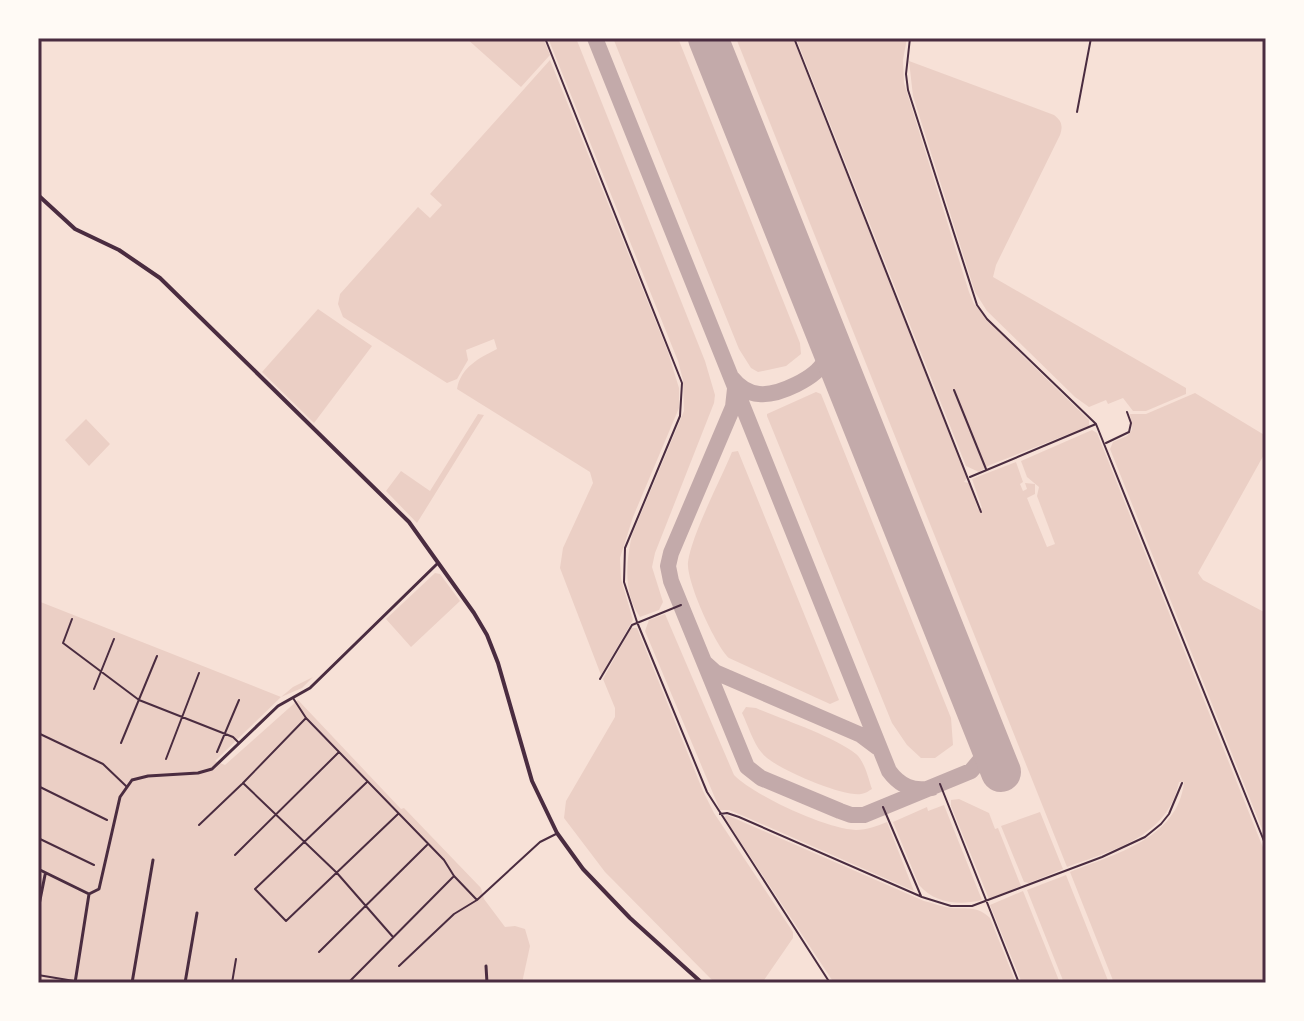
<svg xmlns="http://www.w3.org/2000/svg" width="1304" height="1021" font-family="Rubik,sans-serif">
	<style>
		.green { fill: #ebcfc5 }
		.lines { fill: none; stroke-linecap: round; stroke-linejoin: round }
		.taxiway { stroke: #c3aaaa; stroke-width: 16 }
		.runway { stroke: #c3aaaa; stroke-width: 40 }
		.path { stroke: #4a2c40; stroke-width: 2 }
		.service { stroke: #4a2c40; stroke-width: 2 }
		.minor { stroke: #4a2c40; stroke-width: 3 }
		.tertiary { stroke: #4a2c40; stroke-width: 4 }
		.neatline { fill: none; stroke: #4a2c40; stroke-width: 3 }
	</style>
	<rect width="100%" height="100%" fill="#f7e1d7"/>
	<path class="green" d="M466 38H543L550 55 521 87Z
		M548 38H576L705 361 715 395 714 403 655 553 652 567 663 602 659 610 640 617C623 593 626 562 632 535L684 411 683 380 678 361Z
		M613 38H678L800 343 801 354 786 366 758 372 751 368 739 349Z
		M736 38H793L967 478 964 482 969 483 978 509 982 508 972 479 1016 462 1023 482 1020 484 1023 491 1027 489 1025 483 1035 484V494L1027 498 1047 547 1055 544 1037 496 1039 487 1027 477 1021 461 1092 430 1097 433 1266 855V983H1114L1070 872C1114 854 1178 839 1184 782H1179C1168 837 1113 850 1067 867Z
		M796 38H907L903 60 904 83 969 292 974 304 1023 356 1089 420V426L990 465 979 472 966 466Z
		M550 60 668 352 679 388V408L633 517 620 558 621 579 633 620 601 675 560 568 563 548 593 483 590 472 457 389C461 367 479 358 497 349L494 339 466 350 468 360 457 379 447 383 343 317 338 304 340 294 418 207 430 218 442 205 430 194Z
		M909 61 1054 115C1062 121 1063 126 1060 135L996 265 993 277 1186 388V394L1146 411H1133L1123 398 1108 404 1106 400 1089 407 1075 397 987 311 975 292 913 96Z
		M318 309 372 346 314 423 262 372Z
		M816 392 821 394 951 718 953 745 935 758H921L907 745 892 723 767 416V414Z
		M1195 393 1266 436V451L1198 573 1203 580 1266 613V839L1110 449 1113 442 1127 436 1132 430 1130 414H1146Z
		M478 414 484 415 417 523 386 491 401 471 430 491Z
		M86 419 110 444 89 466 65 440Z
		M738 451 839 700 830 704 729 658C715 645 686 581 688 562 692 534 720 481 732 452Z
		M435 573 440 574 460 601 411 647 386 619Z
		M38 601 281 697 293 687 313 677 302 688 281 697 215 761 225 765 298 700 401 809 404 808 481 888 484 899 505 927 515 926 525 929 530 946 522 983H38Z
		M665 614 734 775C755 796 826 829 856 830 867 830 877 826 887 822L914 891 746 817 729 810H720L645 631 649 620Z
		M631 628H637L703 791 714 813 793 932V938L762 983H715L605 872 564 818 566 801 615 717V708L603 679Z
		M746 707 756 708C784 720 833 736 856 754 865 762 868 778 872 789 868 791 867 793 861 794 843 797 773 768 762 753 753 743 748 725 742 713Z
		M959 799 989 813 995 829 998 828 1021 886 989 899 951 806V800Z
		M944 805 982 900C959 906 934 903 919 885L893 822 927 807 928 811Z
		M1040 812 1063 869 1029 883 1024 882 1001 826Z
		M727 815 924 901C933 903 942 907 951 908 967 909 978 906 990 918L1016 983H834L724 817Z
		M1066 875 1109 983H1064L1027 890Z
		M1023 891 1060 983H1022L990 905Z"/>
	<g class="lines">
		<path class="taxiway" d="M595 38 889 771C900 786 913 792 932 788
			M732 378C739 387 748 393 759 394 778 396 817 378 825 360 829 349 827 339 824 329
			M735 389 733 407 671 553 668 566 671 581 747 767 761 778 840 811 851 815H864L971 771 982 758 983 727
			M705 663 715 672 861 735 877 747"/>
		<path class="runway" d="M708 38 1001 772"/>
		<path class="path" d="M254 981 256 983"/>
		<path class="service" d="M545 38 682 383 680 416 625 548 624 582 637 622 707 792 830 983
			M794 38 981 512
			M910 38 906 74 908 90 977 305 987 319 1096 424 1266 846
			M1077 112 1091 38
			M954 390 986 469
			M1106 443 1129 432 1131 423 1127 412
			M970 477 1096 424
			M72 619 63 643 139 700 233 737 238 742
			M600 679 632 625 681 605
			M94 689 114 639
			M293 698 306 718 444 860 454 876 477 900
			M306 718 243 783 337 873 393 937
			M38 733 103 764 126 786
			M121 743 157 656
			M217 752 239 700
			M166 759 199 673
			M367 782 255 889 286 921 398 814
			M940 784 1019 983
			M38 786 107 820
			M883 807 921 896
			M720 814 727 813 739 817 922 897 951 906H972L1102 857 1145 837 1161 824 1169 814 1182 783
			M199 825 242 784
			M38 838 94 865
			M235 855 339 752
			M319 952 427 845
			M399 966 454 914 477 900 540 842 556 834
			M38 975 74 981
			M232 983 236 959
			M348 983 453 877"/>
		<path class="minor" d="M38 869 89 894
			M89 894 99 889 120 797 132 780 148 776 198 773 212 769 278 706 310 688 438 563
			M38 910 45 875
			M486 966 487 983
			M75 983 89 894
			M132 983 153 860
			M185 983 197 913"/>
		<path class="tertiary" d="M38 195 75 229 119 250 160 278 409 522 474 613 487 635 498 663 532 781 557 833 583 869 630 918 702 983"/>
	</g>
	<rect width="1304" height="1021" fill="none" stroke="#fffaf5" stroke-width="80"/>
	<rect x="40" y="40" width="1224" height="941" class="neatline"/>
</svg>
